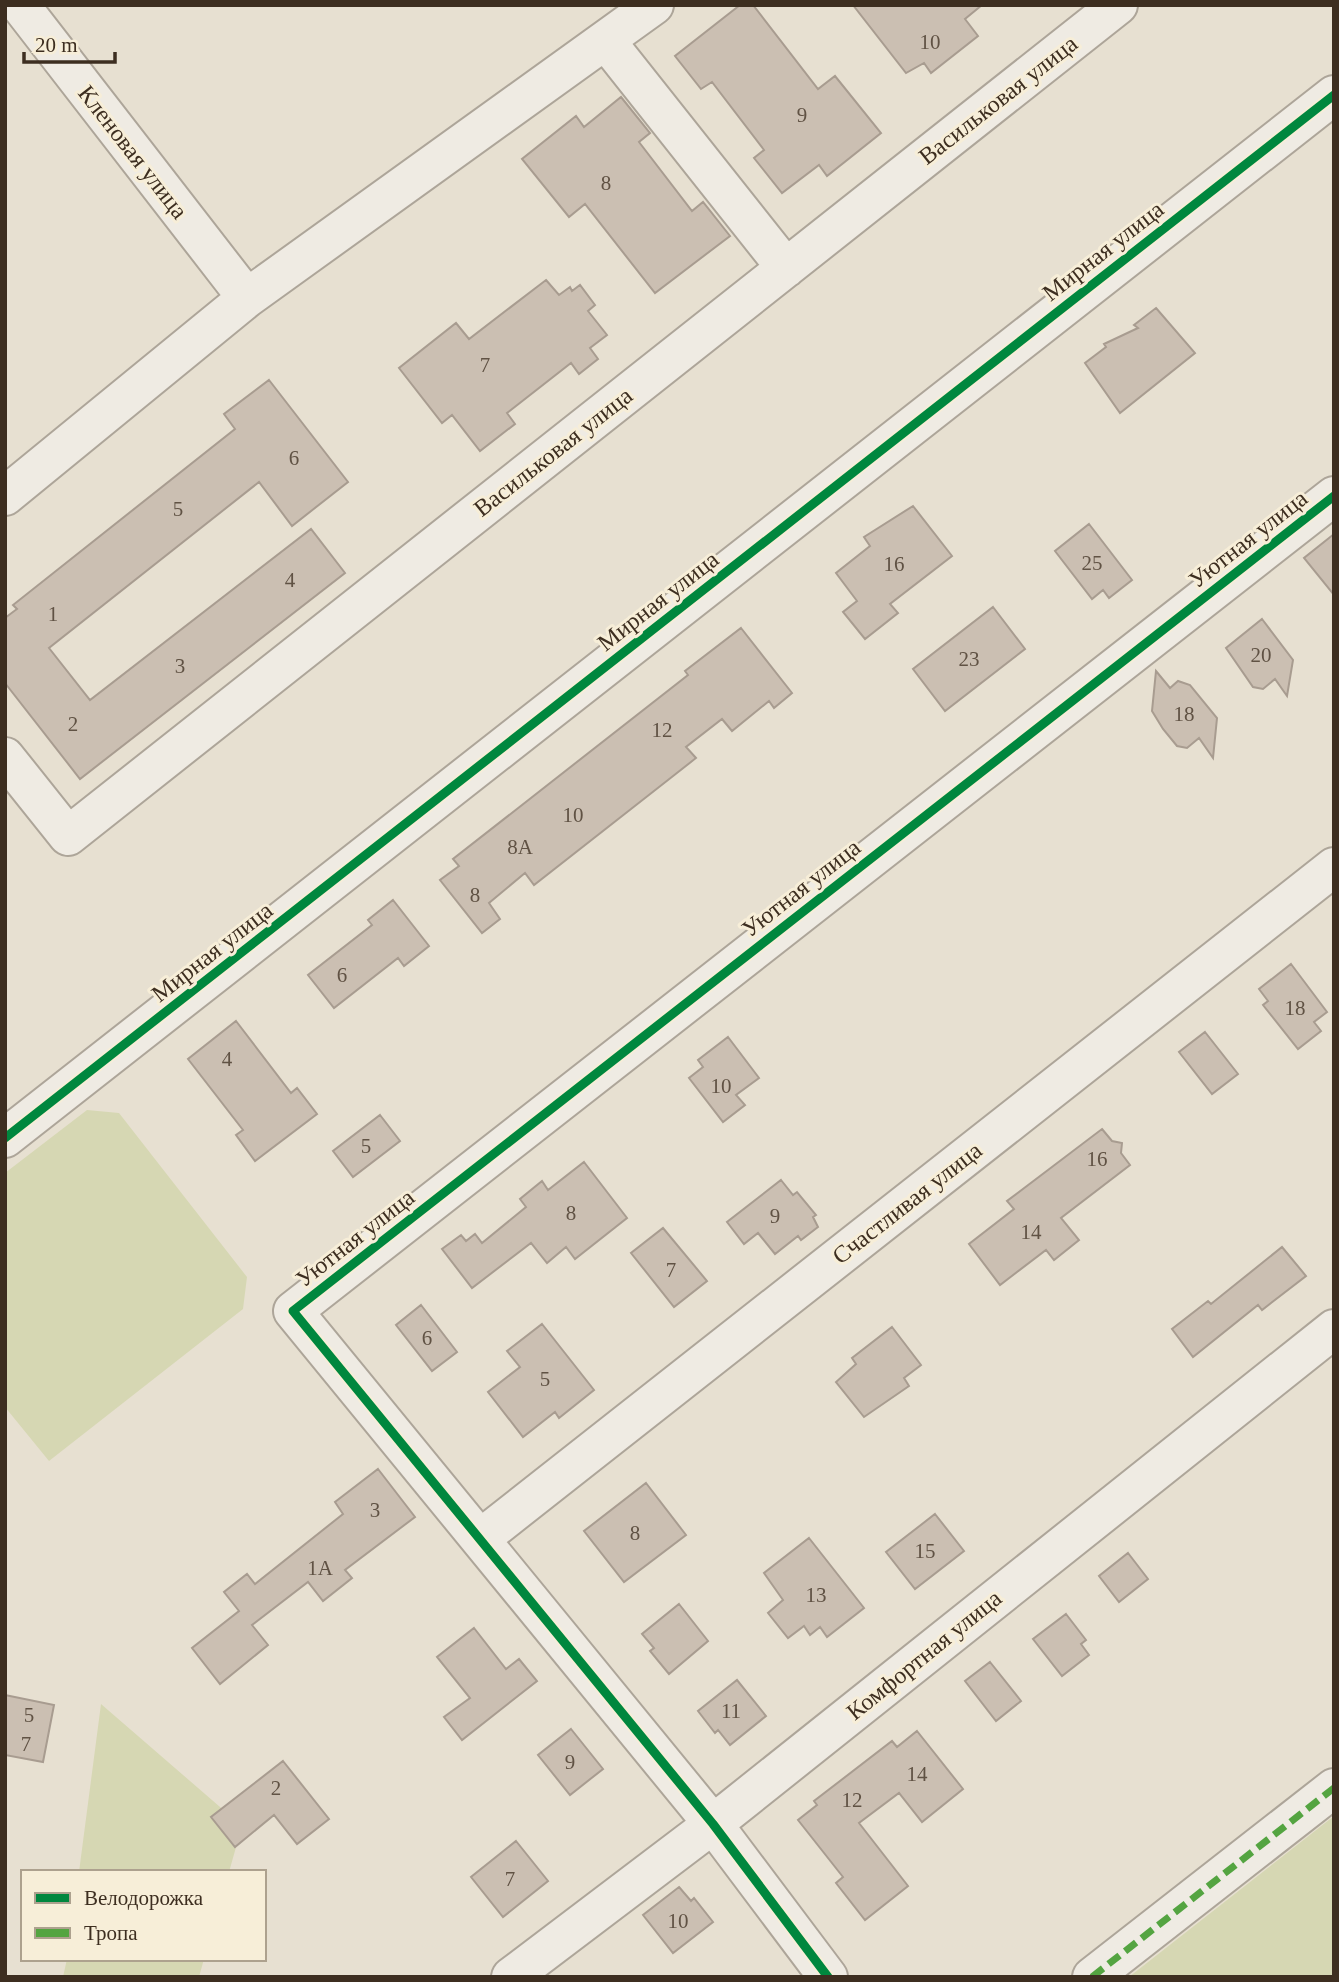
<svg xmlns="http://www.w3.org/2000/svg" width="1339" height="1982" font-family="'Times New Roman',serif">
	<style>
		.green { fill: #d6d7b3 }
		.building { fill: #cbbfb2; stroke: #a89c90; stroke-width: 2 }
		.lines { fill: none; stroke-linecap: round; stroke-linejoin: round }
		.minor-casing { stroke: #ada599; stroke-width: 42 }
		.minor { stroke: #efebe3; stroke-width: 38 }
		.quiet { stroke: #54a441; stroke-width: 7; stroke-dasharray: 14 7; stroke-linecap: butt }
		.cycleway-casing { stroke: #f7eed8; stroke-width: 13 }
		.cycleway { stroke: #00873e; stroke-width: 9 }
		.labels { text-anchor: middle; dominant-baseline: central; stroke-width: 6; stroke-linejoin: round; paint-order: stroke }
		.number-label { font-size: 21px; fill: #605244 }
		.street-label { font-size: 24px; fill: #3d2e20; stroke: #f7eed8 }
	</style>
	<rect width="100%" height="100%" fill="#e7e0d1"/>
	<path class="green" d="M87 1110 119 1113 247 1277 243 1309 49 1461 5 1407V1173Z
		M101 1704 242 1826 229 1872H79Z
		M1334 1816V1977H1129Z
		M67 1959H204L199 1977H63Z"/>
	<path class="building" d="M740 5H753L818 89 835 76 881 133 827 176 819 165 782 193 754 158 764 150 712 82 701 89 675 56Z
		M853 5H982L965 19 978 36 931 73 924 63 906 73Z
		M621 97 650 133 639 142 692 211 703 202 730 236 655 293 585 204 569 217 522 159 576 116 584 127Z
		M546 280 559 295 570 287 572 291 580 285 595 305 588 311 607 335 590 348 598 359 579 374 571 363 507 413 515 424 480 451 452 415 442 423 399 368 456 323 469 339Z
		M1156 308 1195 353 1120 413 1085 363 1106 347 1104 344 1138 328 1134 325Z
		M269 380 348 482 292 526 259 482 49 648 90 700 311 529 345 573 80 779 5 683V618L17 609 13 605 235 429 224 414Z
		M913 506 952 556 890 604 898 613 865 639 843 612 857 601 836 573 870 546 864 537Z
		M1089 524 1132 580 1109 598 1103 590 1092 599 1055 551Z
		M1334 534V595L1304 558Z
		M993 607 1025 649 945 711 913 669Z
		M1262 619 1293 660 1287 696 1275 679 1263 689 1253 687 1226 648Z
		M741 628 792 693 774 708 769 701 732 731 722 719 686 747 696 758 668 780 534 885 525 873 489 903 500 919 482 933 440 880 459 866 453 859 688 675 685 671Z
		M1156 671 1170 688 1178 681 1190 685 1217 718 1213 758 1199 738 1187 748 1177 746 1163 729 1152 711Z
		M393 900 429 946 404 966 398 958 334 1008 308 975 372 925 368 920Z
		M1291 964 1327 1012 1314 1022 1321 1031 1298 1049 1263 1005 1268 1001 1259 989Z
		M236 1021 291 1093 297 1088 317 1114 255 1161 236 1135 243 1130 188 1059Z
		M1205 1032 1238 1074 1212 1094 1179 1052Z
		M728 1037 759 1078 736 1095 745 1105 723 1122 689 1078 703 1067 698 1060Z
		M380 1115 400 1141 353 1177 333 1151Z
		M1102 1129 1112 1141 1122 1143 1121 1153 1130 1165 1061 1218 1079 1240 1054 1260 1046 1250 1000 1285 969 1244 1014 1209 1007 1201Z
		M584 1162 627 1218 575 1259 566 1247 547 1263 531 1243 472 1288 442 1249 461 1235 466 1241 475 1234 482 1243 526 1207 520 1199 542 1181 548 1190Z
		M781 1180 793 1195 797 1192 816 1215 813 1217 818 1227 801 1240 798 1236 775 1254 758 1233 744 1244 727 1222Z
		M663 1228 707 1281 674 1307 631 1253Z
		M1282 1247 1306 1276 1262 1310 1258 1305 1193 1357 1172 1329 1208 1301 1211 1304Z
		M421 1305 457 1352 432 1371 396 1325Z
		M542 1324 594 1390 559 1418 555 1412 523 1437 488 1392 520 1367 507 1351Z
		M892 1327 921 1365 904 1378 909 1386 864 1417 836 1382 856 1364 852 1358Z
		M378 1469 415 1517 345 1570 352 1578 323 1601 308 1582 252 1625 268 1645 220 1684 192 1648 239 1611 224 1592 247 1574 255 1584 343 1514 335 1502Z
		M646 1483 686 1535 624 1582 584 1531Z
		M935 1514 964 1551 915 1589 886 1552Z
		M809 1538 864 1608 827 1637 820 1627 810 1635 804 1626 788 1638 768 1613 783 1600 764 1573Z
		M1128 1553 1148 1579 1119 1602 1099 1576Z
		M679 1604 708 1641 669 1674 650 1651 654 1648 642 1634Z
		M1066 1614 1086 1640 1081 1644 1089 1655 1062 1676 1033 1639Z
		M474 1628 506 1669 519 1659 537 1681 462 1740 444 1717 470 1698 437 1657Z
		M990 1662 1021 1701 996 1721 965 1681Z
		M737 1680 766 1716 730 1745 718 1730 715 1733 698 1711Z
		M5 1695 54 1705 43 1762 5 1755Z
		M571 1729 603 1769 570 1795 538 1755Z
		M917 1731 963 1789 922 1822 899 1793 859 1823 908 1886 865 1920 836 1883 843 1877 798 1820 817 1805 814 1801 892 1741 897 1747Z
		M283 1761 329 1819 297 1844 274 1815 235 1847 211 1817Z
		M516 1841 548 1881 503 1917 471 1877Z
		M679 1887 691 1901 694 1898 713 1922 673 1953 643 1915Z"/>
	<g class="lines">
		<g class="minor-casing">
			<path id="minor" d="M20 5 247 298
				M606 41 786 268
				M5 496 247 298 654 5
				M5 757 68 836 1118 5
				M5 1138 1334 95
				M480 1539 1334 867
				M511 1977 713 1824 1334 1329
				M828 1977 713 1824 293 1311 1334 496
				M1092 1977 1334 1788"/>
		</g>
		<use href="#minor" class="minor"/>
		<path class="quiet" d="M1092 1977 1334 1788"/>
		<g class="cycleway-casing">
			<path id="cycleway" d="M5 1138 1334 95
				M828 1977 713 1824 293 1311 1334 496"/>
		</g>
		<use href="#cycleway" class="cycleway"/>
	</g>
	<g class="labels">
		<g class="number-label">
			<text x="930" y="42">10</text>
			<text x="802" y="115">9</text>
			<text x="606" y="183">8</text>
			<text x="485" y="365">7</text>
			<text x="294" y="458">6</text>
			<text x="178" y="509">5</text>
			<text x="1092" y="563">25</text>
			<text x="894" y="564">16</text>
			<text x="290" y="580">4</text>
			<text x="53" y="614">1</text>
			<text x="1261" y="655">20</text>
			<text x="969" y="659">23</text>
			<text x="180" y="666">3</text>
			<text x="1184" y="714">18</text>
			<text x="73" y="724">2</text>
			<text x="662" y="730">12</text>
			<text x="573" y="815">10</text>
			<text x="520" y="847">8А</text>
			<text x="475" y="895">8</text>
			<text x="342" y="975">6</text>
			<text x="1295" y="1008">18</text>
			<text x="227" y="1059">4</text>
			<text x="721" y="1086">10</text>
			<text x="366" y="1146">5</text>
			<text x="1097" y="1159">16</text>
			<text x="571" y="1213">8</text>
			<text x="775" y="1216">9</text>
			<text x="1031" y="1232">14</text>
			<text x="671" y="1270">7</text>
			<text x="427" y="1338">6</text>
			<text x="545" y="1379">5</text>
			<text x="375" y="1510">3</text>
			<text x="635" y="1533">8</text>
			<text x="925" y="1551">15</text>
			<text x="320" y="1568">1А</text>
			<text x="816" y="1595">13</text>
			<text x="731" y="1711">11</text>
			<text x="29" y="1715">5</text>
			<text x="26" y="1744">7</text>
			<text x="570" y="1762">9</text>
			<text x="917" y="1774">14</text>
			<text x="276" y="1788">2</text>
			<text x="852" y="1800">12</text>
			<text x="510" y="1879">7</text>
			<text x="678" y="1921">10</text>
		</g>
		<g class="street-label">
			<text transform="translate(998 100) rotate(-38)">Васильковая улица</text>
			<text transform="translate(133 152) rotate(52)">Кленовая улица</text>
			<text transform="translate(1103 251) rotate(-38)">Мирная улица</text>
			<text transform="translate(553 452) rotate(-38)">Васильковая улица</text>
			<text transform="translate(1248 539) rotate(-38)">Уютная улица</text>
			<text transform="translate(658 601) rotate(-38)">Мирная улица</text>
			<text transform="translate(801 888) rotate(-38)">Уютная улица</text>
			<text transform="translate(212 952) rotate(-38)">Мирная улица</text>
			<text transform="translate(907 1203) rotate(-38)">Счастливая улица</text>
			<text transform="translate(355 1238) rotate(-38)">Уютная улица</text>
			<text transform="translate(924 1655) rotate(-39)">Комфортная улица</text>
		</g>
	</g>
	<rect width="1339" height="1982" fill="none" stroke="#3d2e20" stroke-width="14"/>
	<rect x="21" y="1870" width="245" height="91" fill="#f7eed8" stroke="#ada18e" stroke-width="2"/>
	<rect x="35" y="1893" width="35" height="10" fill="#00873e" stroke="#ada18e" stroke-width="2"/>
	<text x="84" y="1905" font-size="21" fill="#3d2e20">Велодорожка</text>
	<rect x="35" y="1928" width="35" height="10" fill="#54a441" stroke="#ada18e" stroke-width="2"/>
	<text x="84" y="1940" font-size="21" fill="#3d2e20">Тропа</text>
	<path d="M24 52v10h91v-10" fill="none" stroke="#3d2e20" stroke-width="3.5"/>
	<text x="35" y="52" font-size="21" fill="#3d2e20" stroke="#f7eed8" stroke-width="5" paint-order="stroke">20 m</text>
</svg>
